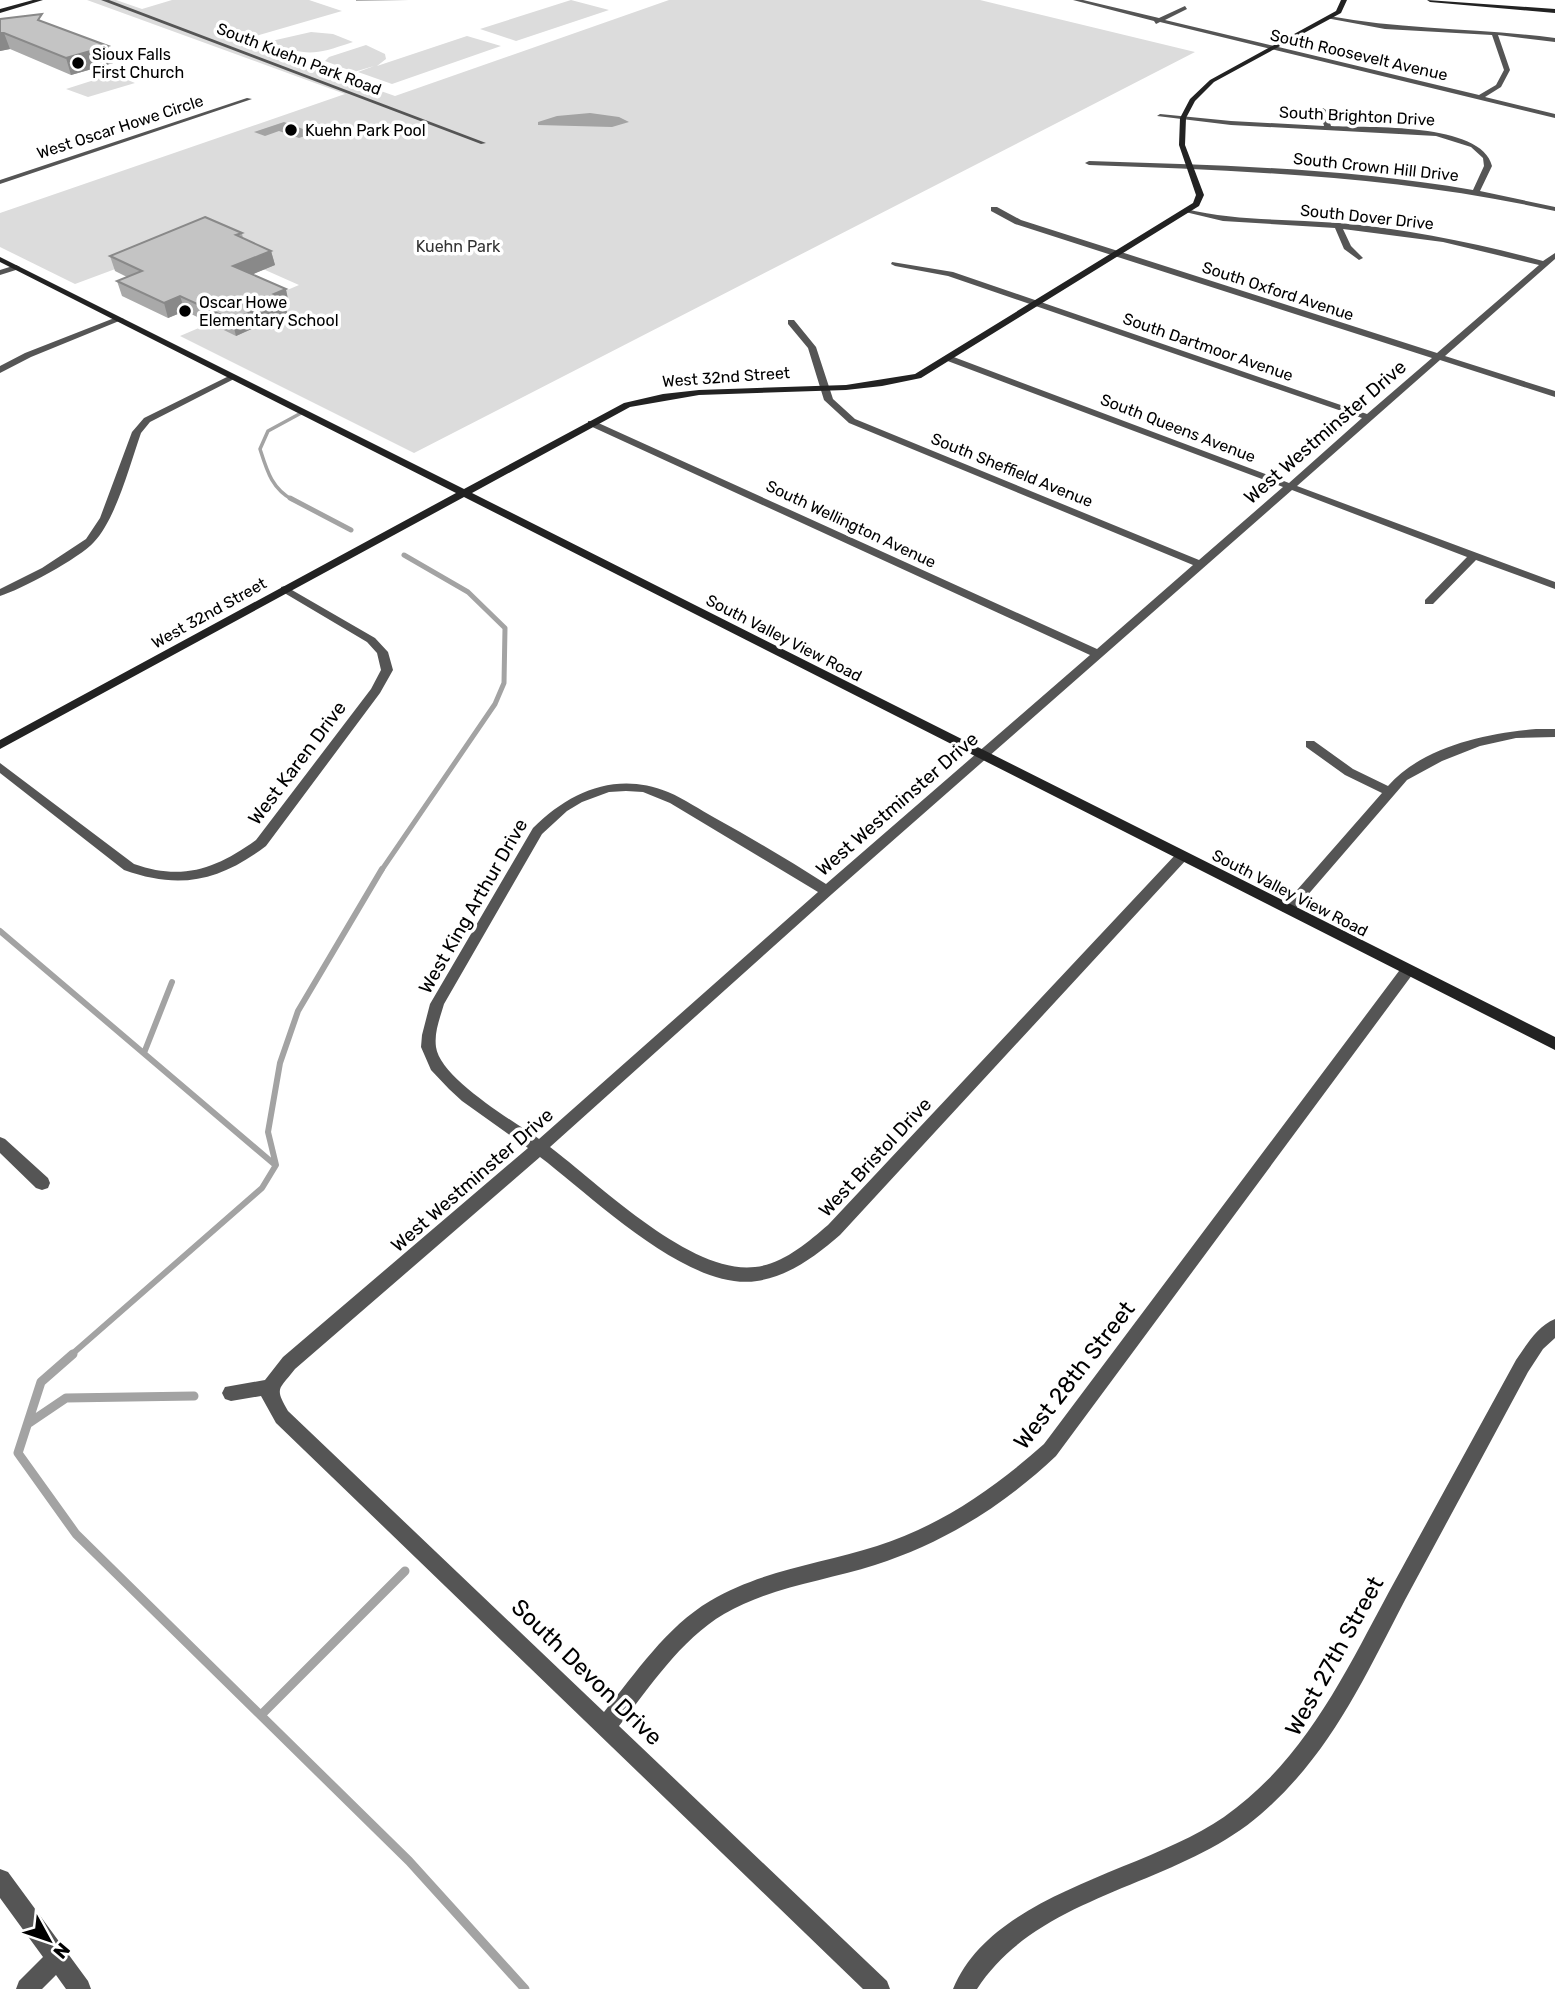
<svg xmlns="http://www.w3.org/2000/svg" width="1555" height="1989" font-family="Rubik,sans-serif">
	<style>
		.green { fill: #dcdcdc }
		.water { fill: #a3a3a3 }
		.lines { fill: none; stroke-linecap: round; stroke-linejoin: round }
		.stream-far3 { stroke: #a3a3a3; stroke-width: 3.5 }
		.stream-far2 { stroke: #a3a3a3; stroke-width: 5 }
		.stream-far1 { stroke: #a3a3a3; stroke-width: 6 }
		.stream { stroke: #a3a3a3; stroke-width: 9 }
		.street { fill: #555; fill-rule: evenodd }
		.secondary { fill: #222; fill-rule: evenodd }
		.wall { fill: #a9a9a9 }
		.shaded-wall { fill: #898989 }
		.building { fill: #c4c4c4; stroke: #898989; stroke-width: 2 }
		.poi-dot { fill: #000; stroke: #fff; stroke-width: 2.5 }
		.labels { text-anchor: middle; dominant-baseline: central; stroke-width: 7; stroke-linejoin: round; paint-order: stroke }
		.far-poi-label { font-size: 16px; fill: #000; stroke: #fff; text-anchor: start }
		.far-street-label { font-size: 16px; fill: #000; stroke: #fff }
		.far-park-label { font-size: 16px; fill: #333; stroke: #fff }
		.street-label { font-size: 19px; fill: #000; stroke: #fff }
		.near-street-label { font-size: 23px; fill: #000; stroke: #fff }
	</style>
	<rect width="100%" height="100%" fill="#fff"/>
	<path class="green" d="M87 0H116L142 9 172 0H309L342 11 238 41 395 96 669 0H980L1195 52 414 453 180 336 299 285 196 239 75 284 0 247V213L345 94Z
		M571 0 609 10 516 41 480 29Z
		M311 32 333 34 353 42C311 56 309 56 267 42Z
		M467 36 501 46 392 84 358 72 374 66 354 72 325 61 329 57 366 45 385 54 386 59 377 66Z
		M113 74 135 83 88 97 66 89Z"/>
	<path class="water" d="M590 113 619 117 629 122 612 127 538 125V122L557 116Z
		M284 122 303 129 316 124 328 128 299 138 279 131 265 136 254 132Z"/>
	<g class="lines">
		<path class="stream-far3" d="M293 500C272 489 267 471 260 449L268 431 303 412"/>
		<path class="stream-far2" d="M290 498 351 530
			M381 871 495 704 504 683 505 628 468 592 404 555"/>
		<path class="stream-far1" d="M0 931 274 1164
			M144 1053 172 982
			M71 1355 262 1188 276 1165 268 1132 280 1063 298 1011 382 869"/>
		<path class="stream" d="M73 1354 41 1382 18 1453 76 1534 409 1861 525 1989
			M29 1423 66 1398 194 1396
			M261 1715 405 1571"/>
		<path class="street" d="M101 0H109L486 143 481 144Z
			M1073 0H1083L1159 18 1185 6 1187 9 1165 20 1479 95 1496 85 1504 70 1492 35 1385 29 1326 18 1329 16C1404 30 1480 28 1555 38V42L1498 35 1510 70 1501 87 1485 97 1555 114V118L1160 22 1156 24 1154 21Z
			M247 98 252 99 0 184V180Z
			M1323 108 1326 110 1331 126C1367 128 1482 122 1492 166L1480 191 1555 207V211C1398 176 1249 171 1089 165L1085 163 1089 161C1217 165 1346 168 1473 190L1484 166 1483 158 1471 147 1436 136 1231 125 1157 116 1160 114 1231 121 1324 126 1320 110Z
			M991 207H997L1021 220 1437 353 1539 265 1443 242 1343 229 1351 246 1363 258 1359 260 1344 249 1335 228 1223 221 1181 211 1185 209C1236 221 1287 219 1339 223 1408 229 1476 243 1543 261L1555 253V259L1445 356 1555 391V397L1440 360 1297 486 1555 582V589L1476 560 1433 604H1425V600L1467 557 1292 490 832 894 550 1147C599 1184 691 1275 755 1267 783 1264 807 1243 828 1225L1177 853H1187L1188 856 1187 859 840 1235C816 1256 789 1276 757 1281 688 1292 592 1196 540 1157L295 1369C279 1390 274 1387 288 1411L604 1712C636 1673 666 1627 710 1601 762 1570 821 1564 877 1546 940 1526 995 1488 1044 1444L1402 967H1412L1414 971 1412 975 1056 1456C1004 1505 944 1543 875 1565 825 1581 770 1587 724 1614 680 1640 650 1687 619 1726L887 1981 890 1989H863L276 1423 261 1396 231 1401 225 1399 222 1393 225 1387 265 1380 283 1357 528 1148 462 1101 449 1089 431 1070 421 1047 422 1035 430 1004 533 828C570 791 617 771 668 792 685 799 700 810 715 818 753 839 790 861 826 884L1090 655 588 425V421H594L1097 649 1193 565 849 423 824 400 808 348 788 324V320H794L816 347 833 399 855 419 1199 560 1283 487 945 360V356H951L1289 483 1362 418 948 276 895 266 891 264 892 262 953 272 1367 414 1432 358 1015 224 991 211ZM626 791 643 792 670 803 818 892 539 1139C513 1121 440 1078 436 1047 434 1032 440 1018 444 1004L542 834 567 811 582 802 609 792Z
			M16 265 20 267 19 269 0 275V270Z
			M117 317 124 319 31 357 0 373V366L25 353Z
			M231 375 238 377 150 422 141 433C130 464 116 519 94 542 80 558 20 590 0 596V589L42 568 86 539 100 518 132 432 144 418Z
			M285 586 375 638 388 652 393 670 380 693 266 846C219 881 180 890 124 870L0 773V763L134 864C182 881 216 869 256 840L371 689 381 670 377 653 367 642 281 591V587Z
			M1536 729H1555V737L1516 738 1480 746 1442 761 1407 780 1293 912H1283L1281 909 1283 906 1382 793 1345 775 1306 747V741H1314L1353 769 1388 786C1422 747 1486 733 1536 729Z
			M0 1137 5 1139 48 1178 50 1183 48 1188 42 1190 36 1188 0 1153Z
			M1555 1319V1338L1543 1349 1528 1372C1487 1448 1446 1524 1405 1600 1363 1680 1331 1753 1261 1814 1176 1888 1040 1892 977 1989H953C993 1892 1143 1873 1224 1817 1309 1757 1348 1666 1396 1579 1436 1506 1476 1433 1516 1360 1526 1346 1537 1326 1555 1319Z
			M0 1869 8 1872 88 1981 91 1989H66L56 1975 42 1989H16L19 1981 43 1957 0 1898Z"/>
		<path class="secondary" d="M33 0H43L0 13V9Z
			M1341 0H1347L1341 13 1214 82 1195 101 1186 118 1185 145 1204 195 1199 206 921 378 882 386 846 390 699 395 630 407 472 493 1555 1037V1050L464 497 0 749V740L456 493 0 262V257L464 489 624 403 663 394 699 390 846 385 915 374 1193 203 1196 195 1179 145 1180 118 1190 99 1210 80 1336 11Z
			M1427 0 1555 9V13L1430 2Z"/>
	</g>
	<path class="wall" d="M356 0H409L356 1Z
		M0 19 44 22 108 46 113 63 71 75 10 49 0 51Z
		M242 233 243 239 271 251 275 265 253 274 289 304 286 306 287 313 236 336 185 311 168 318 122 296 117 281 127 277 115 271 110 256Z"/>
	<path class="shaded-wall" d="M0 33H4L10 49 0 51Z
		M108 46 113 63 71 75 66 58Z
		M271 251 275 265 237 281 233 266Z
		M286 289 289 304 286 306 287 313 236 336 232 320 274 294Z
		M180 296 185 311 168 318 164 303Z"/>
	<path class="building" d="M42 14 38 20 108 46 66 58 4 33H0V19Z
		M205 217 242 233 236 235 271 251 233 266 286 289 274 294 284 298 232 320 180 296 164 303 117 281 142 271 110 256Z"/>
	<g class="poi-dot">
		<circle cx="78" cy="63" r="7"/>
		<circle cx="291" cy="130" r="7"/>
		<circle cx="185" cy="311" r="7"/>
	</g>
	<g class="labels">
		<g class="far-poi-label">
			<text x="92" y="54">Sioux Falls<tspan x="92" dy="18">First Church</tspan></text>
			<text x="305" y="130">Kuehn Park Pool</text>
			<text x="199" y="302">Oscar Howe<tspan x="199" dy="18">Elementary School</tspan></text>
		</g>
		<g class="far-street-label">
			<text transform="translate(1359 55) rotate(13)">South Roosevelt Avenue</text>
			<text transform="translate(299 59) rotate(21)">South Kuehn Park Road</text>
			<text transform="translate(1357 116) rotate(3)">South Brighton Drive</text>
			<text transform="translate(120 127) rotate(-18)">West Oscar Howe Circle</text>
			<text transform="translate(1376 167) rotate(6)">South Crown Hill Drive</text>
			<text transform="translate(1367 217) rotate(6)">South Dover Drive</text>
			<text transform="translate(1278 291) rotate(18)">South Oxford Avenue</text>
			<text transform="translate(1208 347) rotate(19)">South Dartmoor Avenue</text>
			<text transform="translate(726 377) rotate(-4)">West 32nd Street</text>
			<text transform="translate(1178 428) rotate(21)">South Queens Avenue</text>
			<text transform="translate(1012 470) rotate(22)">South Sheffield Avenue</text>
			<text transform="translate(851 524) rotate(25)">South Wellington Avenue</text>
			<text transform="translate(209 613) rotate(-29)">West 32nd Street</text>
			<text transform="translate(784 638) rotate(27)">South Valley View Road</text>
			<text transform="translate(1290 893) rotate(27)">South Valley View Road</text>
		</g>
		<g class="far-park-label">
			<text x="458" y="246">Kuehn Park</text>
		</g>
		<g class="street-label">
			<text transform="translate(1325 432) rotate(-41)">West Westminster Drive</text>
			<text transform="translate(297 763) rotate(-53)">West Karen Drive</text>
			<text transform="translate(897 804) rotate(-41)">West Westminster Drive</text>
			<text transform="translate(473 906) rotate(-60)">West King Arthur Drive</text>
			<text transform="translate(875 1157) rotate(-47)">West Bristol Drive</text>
			<text transform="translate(472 1180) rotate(-41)">West Westminster Drive</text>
		</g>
		<g class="near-street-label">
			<text transform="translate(1074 1375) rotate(-52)">West 28th Street</text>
			<text transform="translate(1334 1656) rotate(-61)">West 27th Street</text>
			<text transform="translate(587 1672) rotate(44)">South Devon Drive</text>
		</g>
	</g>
	<g transform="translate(49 1940) rotate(130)" stroke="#ffffff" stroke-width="5" paint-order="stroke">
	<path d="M0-5L12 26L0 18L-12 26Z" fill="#000000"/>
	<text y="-10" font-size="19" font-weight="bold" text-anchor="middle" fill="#000000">N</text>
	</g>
</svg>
